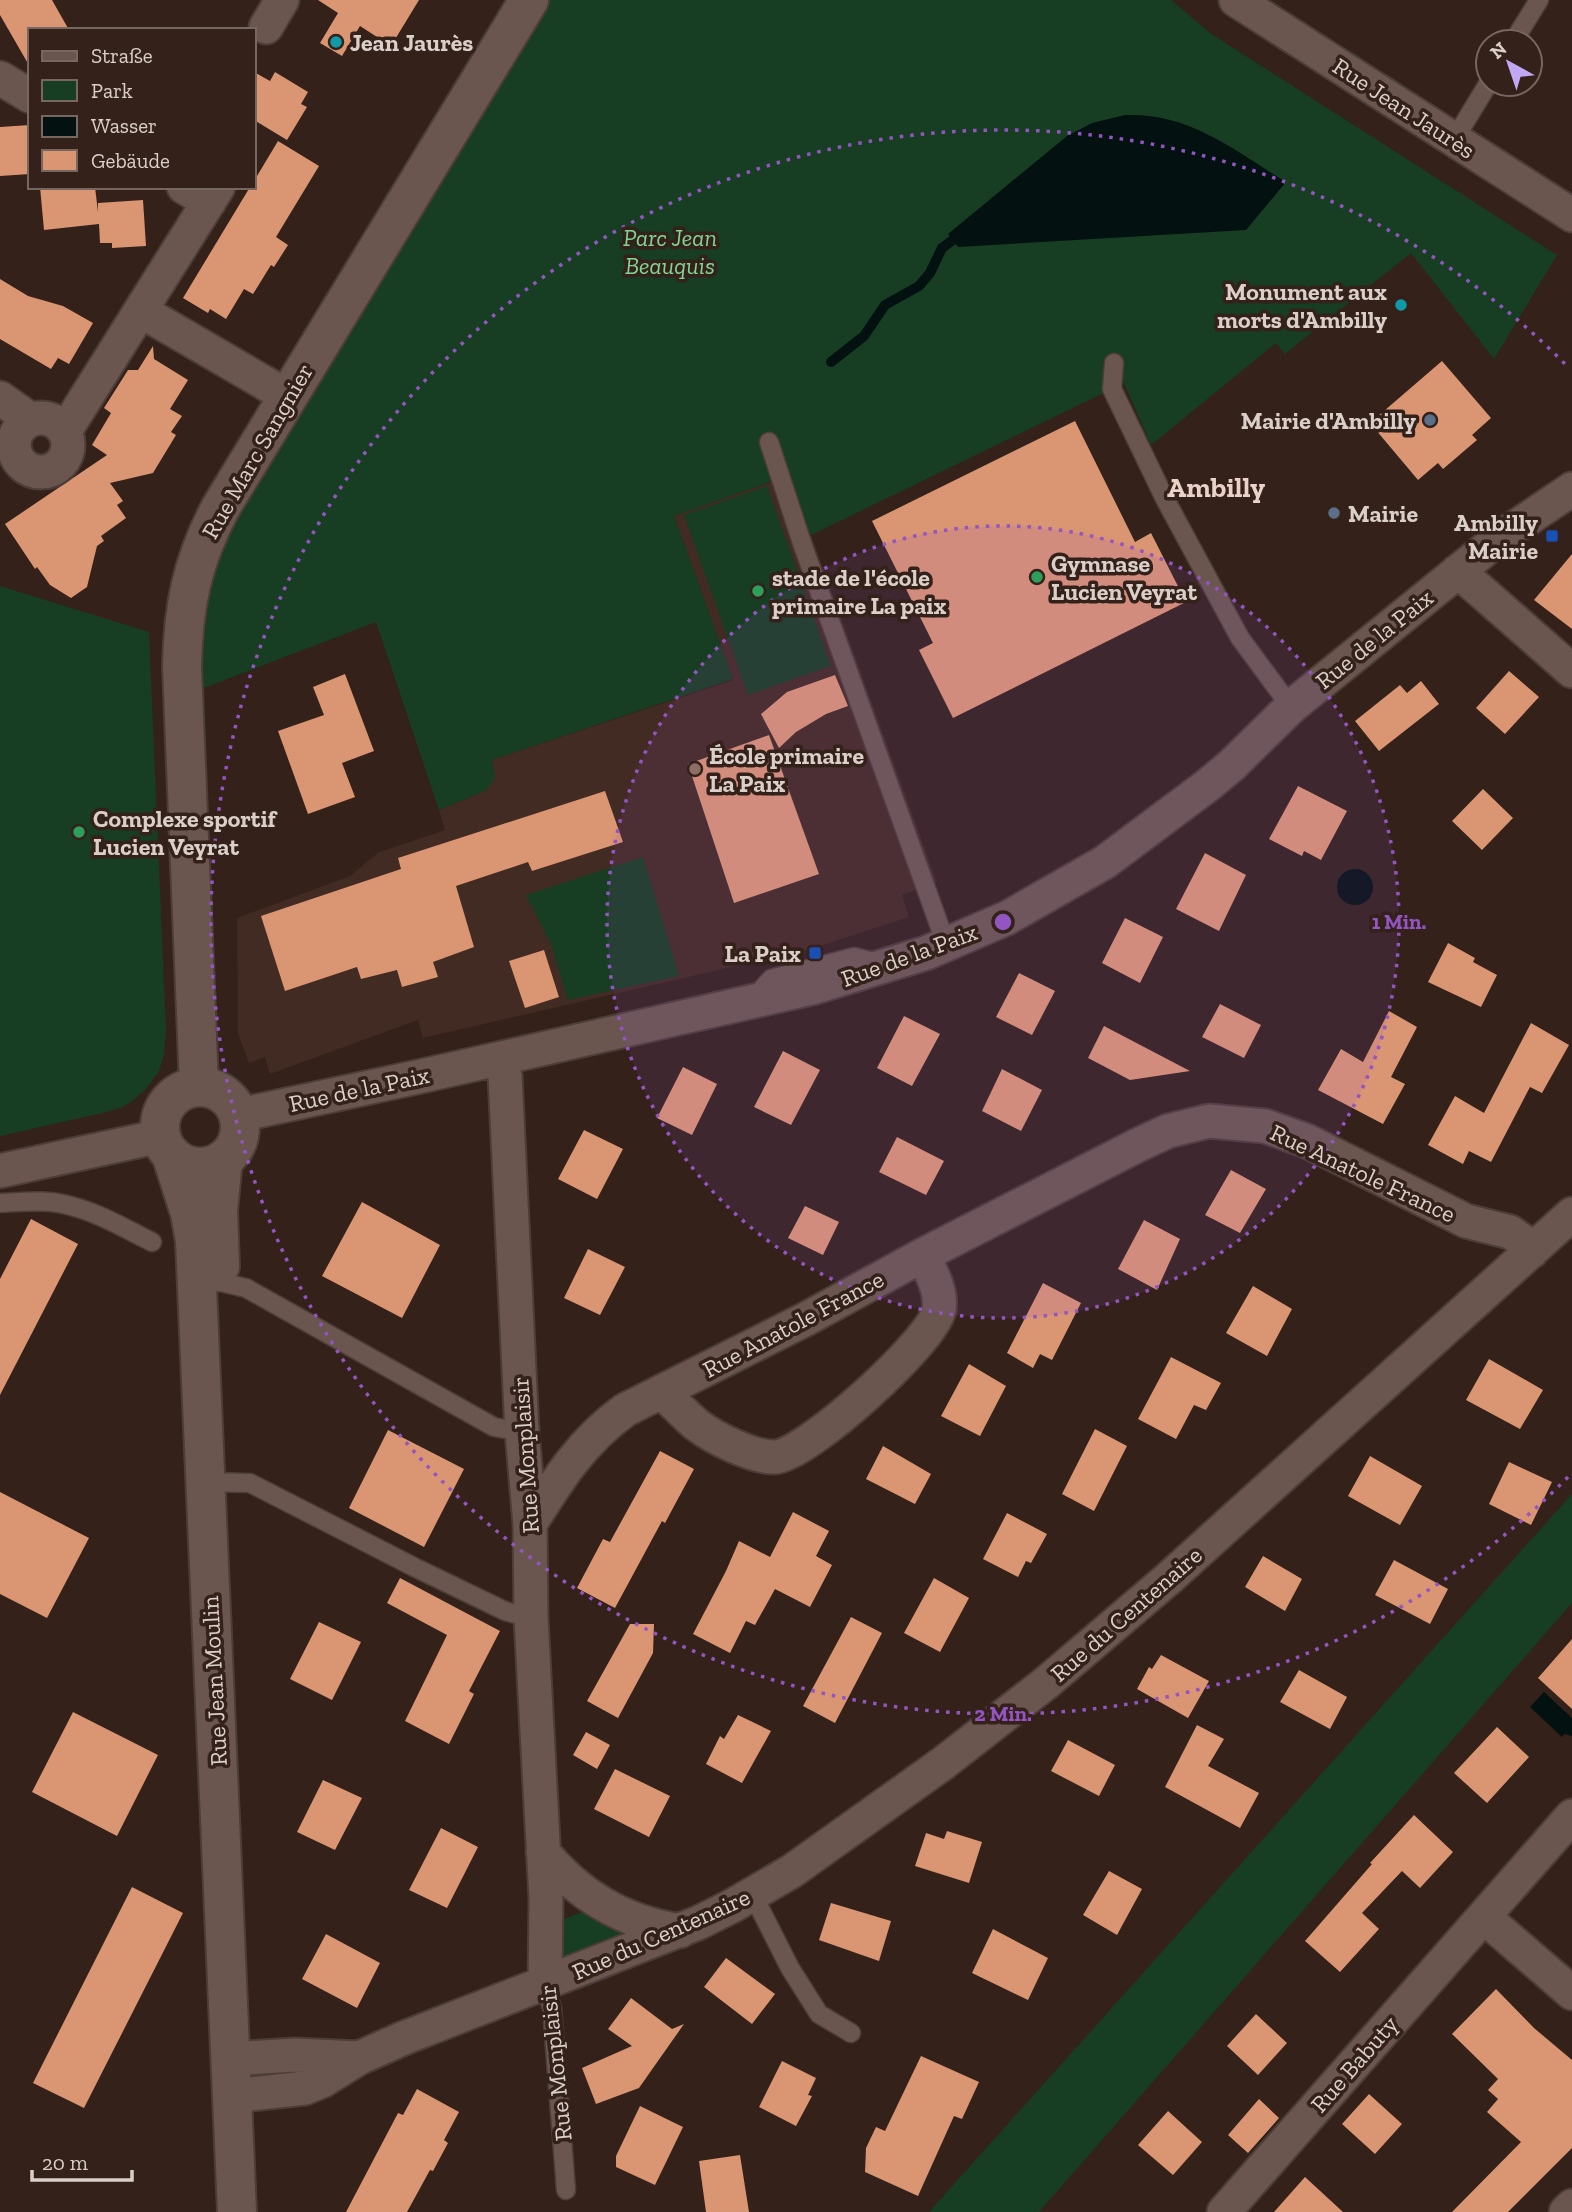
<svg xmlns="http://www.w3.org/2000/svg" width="1572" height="2212" font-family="'Zilla Slab',serif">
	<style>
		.built { fill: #422b22 }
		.green { fill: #173e22 }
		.water { fill: #041111 }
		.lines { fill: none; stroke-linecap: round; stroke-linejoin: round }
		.stream { stroke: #041111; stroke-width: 10 }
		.building { fill: #da9573 }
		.service-casing { stroke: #4c3d38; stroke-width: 21 }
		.minor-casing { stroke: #4c3d38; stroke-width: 37 }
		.tertiary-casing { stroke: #4c3d38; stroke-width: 42 }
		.service { stroke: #6a564e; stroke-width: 18 }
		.minor { stroke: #6a564e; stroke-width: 33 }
		.tertiary { stroke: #6a564e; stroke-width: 38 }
		.ring { fill: none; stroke: #9355c2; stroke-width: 3.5; stroke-dasharray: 3.5 7 }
		.culture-dot { fill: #0f9aa8; stroke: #33211a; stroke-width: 2.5 }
		.service-dot { fill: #5c6f8a; stroke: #33211a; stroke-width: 2.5 }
		.transit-dot { fill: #1a4fb4; stroke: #33211a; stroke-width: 2.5 }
		.leisure-dot { fill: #2e9e5b; stroke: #33211a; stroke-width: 2.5 }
		.education-dot { fill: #8d6e63; stroke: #33211a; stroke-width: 2.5 }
		.labels { text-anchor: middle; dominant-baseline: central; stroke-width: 7; stroke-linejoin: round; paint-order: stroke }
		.poi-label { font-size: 24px; font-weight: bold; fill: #dbcfca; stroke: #33211a; text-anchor: start }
		.street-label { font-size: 24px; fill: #dbcfca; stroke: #33211a }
		.park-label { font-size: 24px; font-style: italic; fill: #7fd693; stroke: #33211a }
		.quarter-label { font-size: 28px; font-weight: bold; fill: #ead2c9; stroke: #33211a }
		.centre { fill: #9355c2; stroke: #33211a; stroke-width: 3.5 }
		.ring-label { font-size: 21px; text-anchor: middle; font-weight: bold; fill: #9355c2; stroke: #33211a; stroke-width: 7; stroke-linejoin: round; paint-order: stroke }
	</style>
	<rect width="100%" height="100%" fill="#33211a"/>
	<path class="built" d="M777 480 811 535 937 882 902 895 909 917 810 949 423 1038 418 1020 270 1074 265 1057 249 1063 238 1034 237 918 350 876 379 852 445 830 439 810 480 793 491 760 733 680 674 516Z"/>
	<path class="green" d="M529 0H1171L1210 33 1557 255 1494 359 1411 253 1285 354 1276 343 1151 445 1124 383 811 535 776 480 674 516 733 679 492 760 495 778 487 789 480 793 439 810 376 622 183 696 186 601Z
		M767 486 831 666 748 695 684 515Z
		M0 586 149 632 166 1031 164 1055 159 1071 145 1090 131 1102 120 1108 98 1114 0 1136Z
		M643 857 679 976 568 1000 551 944 526 895Z
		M1572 1494V1603L1039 2212H929Z
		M590 1909 624 1923 623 1941 564 1959 560 1956 558 1925 564 1919Z"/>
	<path class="water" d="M1125 115C1191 113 1232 149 1286 182L1246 230 958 247 948 234 1067 136 1092 123Z
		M1337 887a18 18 0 1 1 36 0a18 18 0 1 1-36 0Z
		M1544 1692 1572 1718V1736L1564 1734 1562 1737 1530 1707Z"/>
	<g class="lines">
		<path class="stream" d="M831 362 864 336 885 305 919 286 930 273 942 248 962 233"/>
	</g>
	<path class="building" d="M0 0H52L69 30H30V67L0 15Z
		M318 0H419L391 46 360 26 342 56 320 43 338 13Z
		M254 72 270 81 275 72 308 92 301 104 307 107 287 140 254 120Z
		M30 125V174L0 176V127Z
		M278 141 319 166 276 237 288 245 274 267 271 265 253 294 244 289 226 319 210 309 208 313 183 298 250 187H254V181Z
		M40 187H95L98 212V203L143 200 146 246 112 248V243H100L99 224 44 230Z
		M0 279 28 296 63 306 93 323 69 364 58 358 51 369 0 339Z
		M153 346 154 359 188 380 170 409 182 416 171 432 176 435 153 473 110 483 123 501 117 505 126 518 101 536 104 541 97 546 87 587 71 598 50 585 37 567 35 569 5 524 107 455 92 445 111 413 104 408 128 370H138Z
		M1442 361 1491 418 1472 435 1477 440 1443 469 1438 463 1418 480 1370 423Z
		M1075 421 1135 542 1151 533 1186 602 953 718 919 650 933 643 872 521Z
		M1572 554V629L1534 600Z
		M1509 671 1539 697 1505 734 1476 708Z
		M345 674 374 751 342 763 355 797 308 814 278 731 324 715 313 687Z
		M835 675 848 706 826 714 796 732 779 748 761 714 787 692Z
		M1421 681 1439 704 1379 751 1355 721 1400 685 1407 693Z
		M769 735 819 874 734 903 688 764Z
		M1298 786 1347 811 1321 860 1304 851 1302 856 1269 839Z
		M1483 789 1513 818 1482 850 1452 821Z
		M605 791 623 842 532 871 528 862 456 886 474 947 433 962 438 977 402 987 397 970 361 979 357 967 285 991 261 916 401 869 398 858Z
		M1205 853 1246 875 1219 931 1176 909Z
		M1125 918 1163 937 1140 983 1102 963Z
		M1448 943 1475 958 1473 962 1497 975 1481 1007 1428 982Z
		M544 950 559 997 525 1008 509 961Z
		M1019 973 1055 991 1032 1035 996 1017Z
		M1220 1004 1261 1025 1244 1058 1202 1037Z
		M1389 1011 1417 1027 1391 1077 1405 1084 1383 1124 1318 1090 1341 1049 1363 1062Z
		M904 1016 940 1034 912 1086 877 1068Z
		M1531 1023 1569 1045 1542 1093 1530 1087 1491 1162 1469 1151 1463 1164 1428 1145 1455 1096 1484 1113Z
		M1104 1026 1190 1071 1130 1080 1088 1058Z
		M783 1051 820 1070 791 1125 754 1107Z
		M683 1067 717 1084 692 1135 657 1118Z
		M1002 1069 1042 1090 1021 1131 982 1111Z
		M584 1130 623 1149 597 1199 558 1179Z
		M897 1137 944 1161 926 1195 879 1172Z
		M1231 1170 1266 1189 1240 1233 1205 1215Z
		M362 1202 440 1245 402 1318 322 1276Z
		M805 1206 839 1222 823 1255 788 1238Z
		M31 1219 78 1244 0 1395V1279Z
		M1144 1220 1180 1239 1157 1290 1118 1269Z
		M588 1249 625 1267 600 1315 564 1298Z
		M1043 1283 1081 1303 1052 1360 1040 1354 1033 1368 1007 1353Z
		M1253 1286 1292 1309 1267 1356 1226 1333Z
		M1171 1357 1221 1383 1206 1410 1194 1405 1176 1439 1138 1419Z
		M1489 1359 1543 1390 1520 1429 1466 1400Z
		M969 1364 1006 1386 980 1436 941 1416Z
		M1095 1429 1127 1446 1094 1511 1062 1494Z
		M388 1430 464 1469 424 1547 349 1508Z
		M883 1446 931 1474 915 1504 866 1479Z
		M660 1451 694 1469 665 1523 662 1521 615 1608 577 1588 603 1539 610 1542Z
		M1370 1456 1422 1486 1400 1525 1348 1496Z
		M1509 1462 1552 1482 1531 1525 1489 1504Z
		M0 1492 89 1538 47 1618 0 1594Z
		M793 1512 829 1531 816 1556 832 1565 810 1607 775 1589 755 1625 746 1621 730 1653 693 1634 726 1571 739 1541 770 1557Z
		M1007 1513 1047 1534 1031 1563 1026 1561 1018 1577 983 1559Z
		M1263 1556 1302 1579 1285 1611 1245 1587Z
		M1394 1560 1448 1589 1430 1624 1375 1595Z
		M400 1578 500 1631 469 1691 474 1694 449 1744 405 1721 447 1635 387 1603Z
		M934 1578 969 1598 940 1652 904 1633Z
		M851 1617 882 1633 835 1723 803 1706Z
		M319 1622 361 1642 332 1700 290 1679Z
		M630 1624H654L653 1653 618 1718 587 1701Z
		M1572 1639V1709L1538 1678Z
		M1161 1655 1209 1681 1188 1718 1137 1689 1149 1667 1152 1669Z
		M1299 1670 1347 1697 1330 1729 1280 1702Z
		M73 1712 158 1755 117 1836 32 1792Z
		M738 1715 771 1731 742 1783 706 1764 720 1736 724 1739Z
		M1197 1725 1224 1739 1208 1766 1259 1793 1240 1828 1165 1787Z
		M1497 1727 1529 1757 1487 1803 1454 1773Z
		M586 1732 610 1745 597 1769 573 1755Z
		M1068 1740 1115 1765 1099 1796 1051 1771Z
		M615 1769 670 1796 649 1837 594 1809Z
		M323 1780 362 1798 335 1850 297 1832Z
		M1414 1815 1453 1852 1420 1888 1402 1871 1362 1913 1379 1929 1340 1972 1305 1941 1372 1864 1370 1863Z
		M441 1828 478 1847 447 1908 409 1890Z
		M947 1831 982 1842 969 1883 915 1866 926 1833 944 1839Z
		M1109 1871 1142 1889 1117 1935 1083 1915Z
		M132 1887 183 1913 84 2108 33 2083Z
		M831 1903 891 1921 879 1961 819 1940Z
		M993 1929 1048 1958 1028 2000 972 1973Z
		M326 1934 380 1963 357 2008 302 1979Z
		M726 1958 775 1994 752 2024 704 1987Z
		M1496 1989 1534 2028 1572 2060V2148L1508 2212H1452L1521 2142 1487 2112 1498 2099 1488 2090 1498 2079 1452 2034Z
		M631 1998 672 2029 684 2024 639 2088 596 2104 582 2068 632 2046 608 2029Z
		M1256 2014 1287 2043 1258 2075 1227 2046Z
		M921 2056 979 2082 962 2119 954 2116 918 2196 865 2172 866 2148 876 2127 885 2131Z
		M782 2061 816 2078 808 2095 812 2096 796 2126 759 2107Z
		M417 2089 459 2112 444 2140 448 2143 433 2171 430 2170 407 2212H346L398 2113 403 2115Z
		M1369 2094 1402 2124 1375 2154 1342 2124Z
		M1259 2099 1279 2118 1248 2153 1228 2135Z
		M640 2106 683 2127 655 2185 616 2167V2156Z
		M1168 2111 1202 2142 1173 2175 1138 2145Z
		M740 2155 749 2212H706L699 2161Z
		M1305 2177 1343 2212H1274Z"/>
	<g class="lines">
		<g class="service-casing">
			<path id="service" d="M1513 42 1539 0
				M1454 140 1488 84
				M1114 363 1112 389 1165 499 1240 638 1291 707
				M769 442 802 543 946 944
				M755 997 771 979 854 957 877 963
				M0 1203C24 1202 48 1199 71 1206 99 1213 126 1229 152 1242
				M206 1283 221 1282 246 1288 494 1427 522 1432
				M205 1482 250 1483 416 1568 505 1611 531 1618
				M753 1895 790 1968 819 2014 851 2033
				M545 1984 552 2008 566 2190"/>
		</g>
		<g class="minor-casing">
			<path id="minor" d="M1236 0 1572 215
				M266 27 282 0
				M0 78 30 96
				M184 187 209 202
				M141 311 287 396
				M0 398 31 420
				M14 445a27 27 0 1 1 54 0a27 27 0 1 1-54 0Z
				M65 431 218 187
				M1458 571 1572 671
				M501 1058 505 1075 522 1432 530 1524 531 1618 546 1899 545 1984
				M239 1115 422 1076 812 988 926 953 1007 918 1105 862 1208 785 1232 765 1291 707 1498 539 1572 489
				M0 1171 161 1136
				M662 1392C674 1403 685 1415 697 1425 714 1438 754 1458 775 1457 807 1455 932 1342 939 1310 942 1291 931 1272 923 1255
				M530 1524C558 1479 582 1441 625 1410L806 1319 923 1255 1138 1145 1168 1131 1209 1121 1265 1126 1307 1141 1466 1221 1510 1232 1520 1239 1531 1252
				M543 1852C579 1896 623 1922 680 1931
				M1484 1917 1572 1993
				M230 2059 295 2055 359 2058
				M232 2096 305 2088 322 2081 359 2058 404 2038 698 1923 732 1906 792 1871 942 1764 1046 1683 1168 1579 1572 1214
				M1224 2212 1572 1816
				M1566 2212 1572 2206"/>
		</g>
		<g class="tertiary-casing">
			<path id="tertiary" d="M199 1086 182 667C183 607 192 561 221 507L529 0
				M160 1127a40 40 0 1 1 80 0a40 40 0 1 1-80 0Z
				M171 1154 190 1213 195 1241 237 2212
				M220 1266 218 1210 223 1160"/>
		</g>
		<use href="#service" class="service"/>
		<use href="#minor" class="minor"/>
		<use href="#tertiary" class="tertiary"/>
	</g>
	<circle cx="1003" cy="922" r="396" fill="#9355c2" fill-opacity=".12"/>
	<g class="ring">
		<circle cx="1003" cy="922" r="396"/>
		<path d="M1568 1477A792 792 0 1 1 1568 367"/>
	</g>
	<g class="culture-dot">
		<circle cx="336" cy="42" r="7"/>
		<circle cx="1401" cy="305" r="7"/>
	</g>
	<g class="service-dot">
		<circle cx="1430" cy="420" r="7"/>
		<circle cx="1334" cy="513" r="7"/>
	</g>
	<g class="transit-dot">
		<rect x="1545" y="529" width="14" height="14" rx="3.5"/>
		<rect x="808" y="946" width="14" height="14" rx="3.5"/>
	</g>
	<g class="leisure-dot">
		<circle cx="1037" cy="577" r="7"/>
		<circle cx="758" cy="591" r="7"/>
		<circle cx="79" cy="832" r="7"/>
	</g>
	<circle class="education-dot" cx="695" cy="769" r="7"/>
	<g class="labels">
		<g class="poi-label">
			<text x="350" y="42">Jean Jaurès</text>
			<text x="1387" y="291" text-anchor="end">Monument aux<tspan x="1387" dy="28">morts d'Ambilly</tspan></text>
			<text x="1416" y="420" text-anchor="end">Mairie d'Ambilly</text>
			<text x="1348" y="513">Mairie</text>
			<text x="1538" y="522" text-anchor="end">Ambilly<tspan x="1538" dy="28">Mairie</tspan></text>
			<text x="1051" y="563">Gymnase<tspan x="1051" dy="28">Lucien Veyrat</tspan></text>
			<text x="772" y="577">stade de l'école<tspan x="772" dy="28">primaire La paix</tspan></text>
			<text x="709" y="755">École primaire<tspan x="709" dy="28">La Paix</tspan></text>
			<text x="93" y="818">Complexe sportif<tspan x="93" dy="28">Lucien Veyrat</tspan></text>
			<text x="801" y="953" text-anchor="end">La Paix</text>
		</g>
		<g class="street-label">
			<text transform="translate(1404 108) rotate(33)">Rue Jean Jaurès</text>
			<text transform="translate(257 451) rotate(-60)">Rue Marc Sangnier</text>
			<text transform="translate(1374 639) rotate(-39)">Rue de la Paix</text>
			<text transform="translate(909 955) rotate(-20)">Rue de la Paix</text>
			<text transform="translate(359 1089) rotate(-12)">Rue de la Paix</text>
			<text transform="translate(1363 1173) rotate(25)">Rue Anatole France</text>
			<text transform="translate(793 1324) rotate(-28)">Rue Anatole France</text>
			<text transform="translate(525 1455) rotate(-94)">Rue Monplaisir</text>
			<text transform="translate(1126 1614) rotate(-41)">Rue du Centenaire</text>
			<text transform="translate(214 1681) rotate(-93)">Rue Jean Moulin</text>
			<text transform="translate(661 1934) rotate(-24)">Rue du Centenaire</text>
			<text transform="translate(555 2063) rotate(-96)">Rue Monplaisir</text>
			<text transform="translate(1354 2064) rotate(-49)">Rue Babuty</text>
		</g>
		<g class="park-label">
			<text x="670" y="237">Parc Jean<tspan x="670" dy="28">Beauquis</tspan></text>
		</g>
		<g class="quarter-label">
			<text x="1216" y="487">Ambilly</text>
		</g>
	</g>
	<circle cx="1003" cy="922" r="10" class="centre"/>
	<g class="ring-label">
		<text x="1399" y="929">1 Min.</text>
		<text x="1003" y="1721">2 Min.</text>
	</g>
	<rect x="28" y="28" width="228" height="161" fill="#33211a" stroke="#766760" stroke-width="2"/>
	<rect x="42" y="51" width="35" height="10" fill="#6a564e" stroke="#766760" stroke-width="2"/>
	<text x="91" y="63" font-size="21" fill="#dbcfca">Straße</text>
	<rect x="42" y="80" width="35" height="21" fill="#173e22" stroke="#766760" stroke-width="2"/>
	<text x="91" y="98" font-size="21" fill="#dbcfca">Park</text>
	<rect x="42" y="116" width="35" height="21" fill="#041111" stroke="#766760" stroke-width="2"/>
	<text x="91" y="133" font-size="21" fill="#dbcfca">Wasser</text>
	<rect x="42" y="150" width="35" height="21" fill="#da9573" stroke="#766760" stroke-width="2"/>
	<text x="91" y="168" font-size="21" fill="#dbcfca">Gebäude</text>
	<g transform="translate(1509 63) rotate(320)"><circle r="33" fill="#33211a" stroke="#766760" stroke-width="2"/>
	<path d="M0-5L12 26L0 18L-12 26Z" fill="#c1a8f3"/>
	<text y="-10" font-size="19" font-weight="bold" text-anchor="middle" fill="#dbcfca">N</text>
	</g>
	<path d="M32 2170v10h100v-10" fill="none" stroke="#dbcfca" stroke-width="3.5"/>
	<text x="42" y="2170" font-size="21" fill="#dbcfca" stroke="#33211a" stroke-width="5" paint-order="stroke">20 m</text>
</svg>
